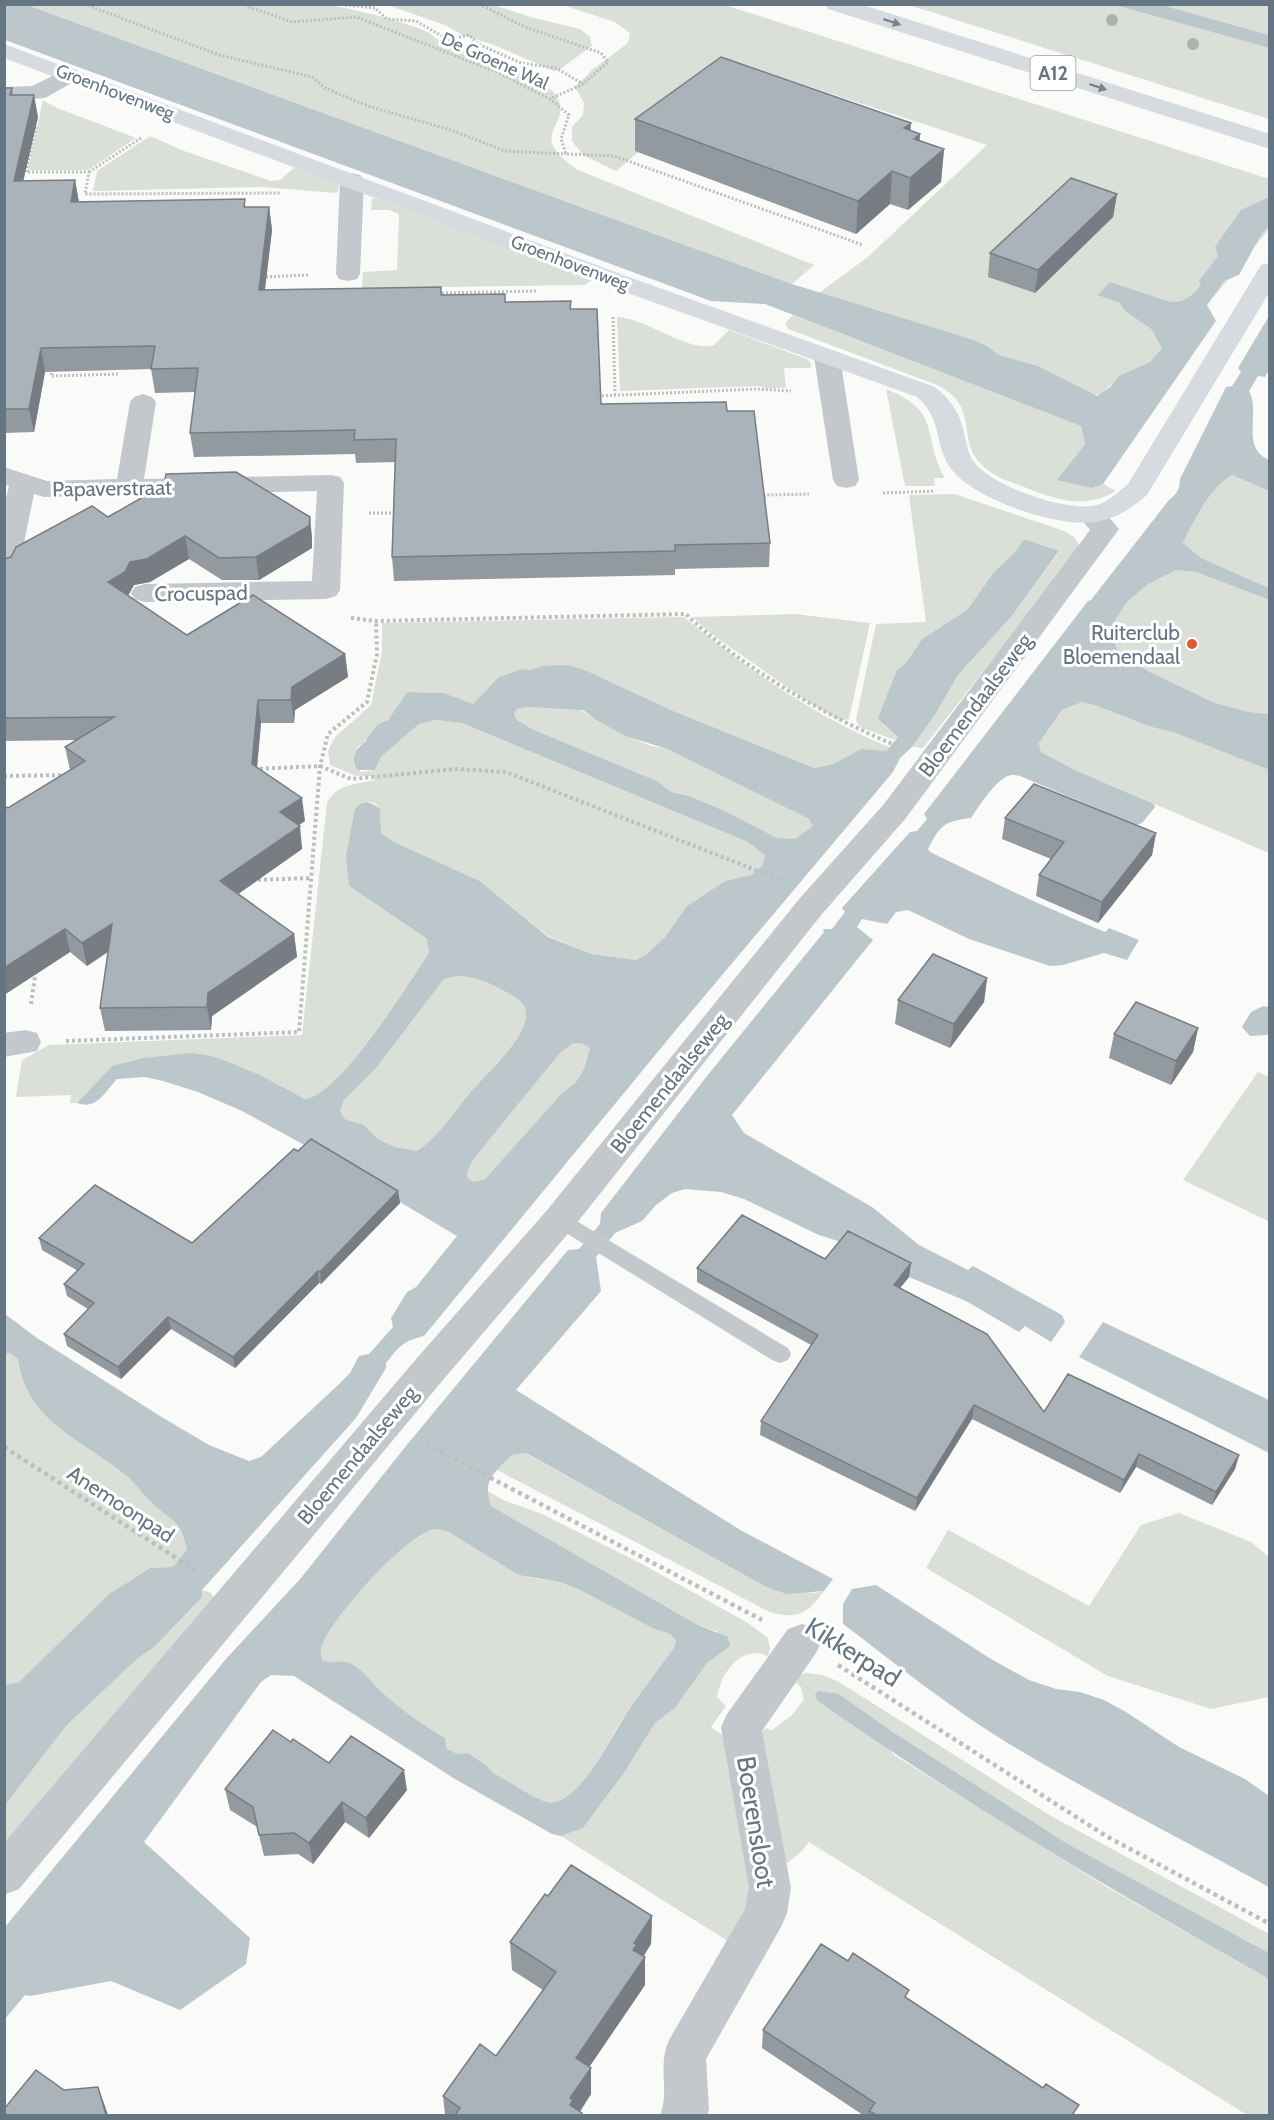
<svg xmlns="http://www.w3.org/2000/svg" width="1274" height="2120" font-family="Cabin,sans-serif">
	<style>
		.green { fill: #dadfd7 }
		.water { fill: #bbc7cb; fill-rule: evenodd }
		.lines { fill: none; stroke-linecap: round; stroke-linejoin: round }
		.path-far2 { stroke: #bbbfc2; stroke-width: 3; stroke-dasharray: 2 2; stroke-linecap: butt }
		.path-far1 { stroke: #bbbfc2; stroke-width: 4; stroke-dasharray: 3 3; stroke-linecap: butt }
		.path { stroke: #bbbfc2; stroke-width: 4.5; stroke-dasharray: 4 4; stroke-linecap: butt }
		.lane { fill: #c3c8cc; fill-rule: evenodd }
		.street { fill: #c3c8cc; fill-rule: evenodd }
		.secondary { fill: #d6dbdf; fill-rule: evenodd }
		.highway { fill: #d6dbdf; fill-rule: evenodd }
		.tree { fill: #aab4a7 }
		.wall { fill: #929a9f }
		.shaded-wall { fill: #777d82 }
		.building { fill: #aab3b9; stroke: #777d82; stroke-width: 1.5 }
		.oneway { fill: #768591 }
		.poi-dot { fill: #e4572e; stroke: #fff; stroke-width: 2 }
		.labels { text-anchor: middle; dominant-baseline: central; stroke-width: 6; stroke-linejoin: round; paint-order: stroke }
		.far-street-label { font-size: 18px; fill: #657683; stroke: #fff }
		.shield { fill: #fff; stroke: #939fa8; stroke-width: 1.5 }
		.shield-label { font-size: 20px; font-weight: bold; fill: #657683 }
		.street-label { font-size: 21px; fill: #657683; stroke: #fff }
		.poi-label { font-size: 21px; fill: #657683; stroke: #fff; text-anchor: end }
		.near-street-label { font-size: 26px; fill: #657683; stroke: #fff }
	</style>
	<rect width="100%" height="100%" fill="#fafaf8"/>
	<path class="green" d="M321 4C350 8 377 15 406 24 412 27 421 28 427 32 434 35 439 42 446 45 456 49 468 49 478 53 497 59 548 79 557 97 573 129 523 132 578 170L814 265 792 284 27 5Z
		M387 5H494L530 17 580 29 590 37 592 46 560 69 554 71 494 45 462 35 445 25Z
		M563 5H725L1269 179V229L1207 305 1171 302 1109 282 1125 311 1151 329 1162 348 1150 362 1120 376 1101 394 1094 395 1038 366 999 355 987 346 974 340 819 293 869 256 987 145 747 66C708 106 658 134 616 171L583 155 572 141V127L583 115 584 103 575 87 592 70 628 43 630 33 615 22Z
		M909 5H1115L1269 48V119Z
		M1162 5H1269V35Z
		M43 100 57 108 136 138 88 170H28Z
		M150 136 184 151 271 181 280 180 295 167 336 183 339 185 337 193 261 187 93 191 97 171Z
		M374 198 594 279 585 285 362 288 363 272 397 270 399 214 389 210H371L372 199Z
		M793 315 1081 426 1085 444 1073 459 1092 488 1103 484 1116 491C1084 511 1051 498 1019 485 1005 480 990 475 979 462 957 435 979 406 937 385L788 329 785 323Z
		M617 317C647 318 687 353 714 345L729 330 807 359 811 363V368H784L786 388H765L760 386 620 391Z
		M886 389C944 412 921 437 945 478H934L935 486H905Z
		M1232 475 1269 491V588L1201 558 1183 543C1195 519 1208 490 1232 475Z
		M955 494 1064 531 1074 537 1079 544 1076 553 923 748 912 747 936 713 958 675 1011 617 1059 552 1024 539 1014 553 994 572 967 610 922 639 906 663 897 670 882 724 898 737 894 740 860 727 856 720 876 624 926 622 909 495Z
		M1176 570 1196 572 1269 600V714L1249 712 1215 703 1150 672 1121 655 1108 632 1126 603 1147 585Z
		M795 614 870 623 849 719 841 721 807 701 710 633 693 617Z
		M684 617C747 669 814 716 889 747L886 751 861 749 833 764 814 768 671 710 587 671 543 666 535 670 522 669 500 677 473 704 444 693 407 692 388 720 378 724 367 741 358 746 355 753 354 765 361 772 375 770 381 757 419 724 436 720 462 723 748 842 766 855 763 865 751 875 725 881 687 906 665 937 647 954 636 960 592 954 548 936 480 881 394 842 381 833 380 809 375 803 368 802 349 886 428 940 429 953C408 984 341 1094 305 1099L264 1077 212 1056 112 1066 77 1103H70L71 1095 16 1097 22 1060 49 1045 302 1035 327 803C337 783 355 785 375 780L374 776H356L330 765 328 751 335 737 371 705 382 651V623Z
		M1082 702 1097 706 1151 727 1173 732 1269 770V853L1077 771 1041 752 1039 743 1062 710Z
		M528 707 578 708 596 720 648 745 667 749 809 819 813 822 814 826 795 839 777 838 725 811 689 796 671 792 657 781 532 729 517 720 514 714 517 709Z
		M458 976C477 976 490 983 506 992 512 996 520 999 524 1006 537 1031 484 1075 470 1093 454 1112 438 1137 417 1151L395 1147 378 1139 364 1125 345 1119 340 1111 344 1100 377 1067 444 979Z
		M581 1043 590 1048 584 1069 576 1082 561 1094 485 1179 474 1182 468 1178 467 1173 472 1161 560 1053 572 1044Z
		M1258 1072 1269 1077 1268 1221 1183 1180Z
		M10 1353 19 1359C28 1425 83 1439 128 1477 137 1485 144 1496 153 1504 174 1523 180 1520 187 1551L173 1567 150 1568 109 1594 19 1682 5 1685 4 1354Z
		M525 1453 764 1586 813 1593 824 1591C808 1613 798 1620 770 1612L497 1470 512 1455Z
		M486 1490 503 1500 542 1514 642 1564 748 1623 768 1638 770 1649 768 1656C741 1644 721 1673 717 1697L726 1706 711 1727 733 1743 759 1882 734 1945 561 1836 583 1828 624 1773 655 1723 675 1708 707 1663 730 1646 716 1631 698 1625 491 1506Z
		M1179 1513 1251 1542 1269 1557V1697L1211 1709 1108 1676 926 1568 948 1530 1089 1606 1141 1525Z
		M437 1529 447 1531 527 1577 560 1582 580 1590 652 1628 670 1634 676 1641 674 1648C657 1672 638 1695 622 1720 609 1740 578 1809 547 1802 534 1799 506 1780 493 1773L488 1767 447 1749 445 1738C423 1725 403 1711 384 1694 372 1684 365 1670 350 1663 342 1660 332 1663 323 1661 320 1655 320 1649 323 1643 335 1615 407 1533 437 1529Z
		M202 1590 210 1592 215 1599 5 1848V1805L67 1725 137 1659 153 1648Z
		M806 1673 823 1675 839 1682 1051 1816 1269 1934V1953L1068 1844 893 1732 839 1694 894 1755 1107 1887 1269 1979V2115H1247L809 1842 801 1852 775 1873 762 1731 767 1728 771 1731 792 1715 804 1700 801 1687 795 1682 799 1675Z"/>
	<path class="water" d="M4 5H27L792 284 974 340 987 346 999 355 1038 366 1097 396 1110 387 1119 376 1150 362 1162 348 1151 329 1125 311 1120 303 1098 295 1110 282 1171 302C1186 302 1192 296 1201 285L1199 281 1218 256 1215 247 1241 210 1269 197V225L1259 238 1239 275 1224 281 1207 305 1216 321 1103 484 1092 488 1057 480 1085 444 1081 426 765 304 711 301 5 40Z
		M1115 5H1162L1269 35V48Z
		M1269 316V370L1265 377 1258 376 1249 391C1261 413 1240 448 1269 460V491L1232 475C1208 490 1195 519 1183 543L1201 558 1269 588V600L1196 572 1176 570 1147 585 1126 603 1108 632 1121 655 1150 672 1215 703 1249 712 1269 714V770L1173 732 1151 727 1097 706 1082 702 1062 710 1039 743 1041 752 1077 771 1154 804 1155 807 1142 823 1136 825 1020 776C1015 775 1011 774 1006 777 994 783 979 806 971 818 945 821 940 825 928 849L930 852C988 880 1046 908 1105 932L1109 928 1139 940 1127 960 1104 953 1063 965 1050 966 969 939 908 910 896 912 887 924 862 919 857 927 873 940 732 1115 744 1133 872 1207 919 1245 968 1270 973 1266 1062 1315 1065 1322 1051 1342 1025 1326 1019 1332 966 1301 909 1277 838 1241 819 1235 744 1199 721 1192 685 1189 672 1193 656 1205 642 1221 615 1233 596 1257 601 1291 516 1390 742 1531 833 1579 824 1591 787 1594 764 1586 526 1453 512 1455C494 1474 482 1479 491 1506L698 1625 728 1637 730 1646 707 1663 675 1708 655 1723 624 1773 583 1828 561 1836 552 1834 455 1779 294 1676 271 1675 261 1682 144 1842 250 1938 246 1964 180 2010 111 1981 30 1996 25 1995 5 2019V1927L226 1659 301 1578 406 1446 568 1250 579 1249 600 1224 601 1213 707 1076 824 932 823 929H832L845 912 842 908 910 832 917 831 927 819 924 814 1088 601 1091 600 1169 500C1177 494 1180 489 1180 479L1226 387 1232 386 1241 372 1238 368ZM436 1529 447 1531 519 1575 560 1582 580 1590 652 1628 670 1634 676 1641 674 1648C659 1668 644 1688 630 1708 615 1729 579 1809 547 1802 533 1798 507 1780 493 1773L488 1767 468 1753 458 1754 447 1749 445 1738C423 1725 403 1711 384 1694 372 1684 365 1670 350 1663 342 1660 332 1663 323 1661 320 1655 320 1649 323 1643 335 1615 407 1533 436 1529Z
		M1024 539 1059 551 1011 617 958 675 936 713 912 747 900 758 893 772 670 1037 424 1336C403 1341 400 1346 386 1363V1368L356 1418 202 1590V1597L153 1648 137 1659 67 1725 5 1805V1685L19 1682 109 1594 150 1568 173 1567 187 1550C180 1520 174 1523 153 1504 144 1496 137 1485 128 1477 83 1439 28 1425 18 1359L10 1353 5 1354V1314L37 1338 160 1416 209 1445 249 1461 261 1457 338 1385 350 1373 359 1356 369 1354 393 1327 391 1318 407 1292 416 1287 457 1236 299 1142 242 1111 198 1092 163 1081 145 1077 117 1079C104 1093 97 1110 77 1103L112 1066 144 1058 191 1053 212 1056 231 1063 264 1077 305 1099C341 1094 408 984 429 953L427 939 349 886 346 856 355 809C362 800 372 801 380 809L381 833 394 842 480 881 548 937 592 954 636 960 647 954 665 937 687 906 725 881 751 875 763 865 765 855 748 842 462 723 436 720 419 724 381 757 375 770H357C350 758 356 747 367 741V738L378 724 388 720 407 692 444 693 473 704 499 677 522 669 531 670 543 666 568 665 587 671 671 710 814 768 833 764 861 749 886 751 898 737 882 723 878 718 897 670 906 663 922 639 967 610 994 572 1014 553ZM528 707 583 710 596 720 626 736 667 749 809 819 813 826 795 839 777 838 725 811 689 796 671 792 657 781 532 729 517 720 514 714 517 709ZM458 976C477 977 490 983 506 992 512 996 520 999 524 1006 537 1031 484 1075 470 1093 454 1112 438 1137 417 1151L395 1147 378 1139 364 1125 345 1119 340 1111 344 1100 377 1067 444 979ZM581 1043 590 1048 584 1069 576 1082 561 1094 485 1179 474 1182 468 1178 467 1173 472 1161 560 1053 572 1044Z
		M1263 1006 1269 1007V1032L1267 1035 1250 1036 1242 1027 1251 1012Z
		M1103 1322 1269 1400V1453L1079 1357Z
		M876 1585 991 1659 1029 1680 1056 1689 1080 1692 1104 1700 1126 1712 1179 1747 1245 1779 1269 1796V1887C1181 1839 1092 1794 1006 1742 949 1707 896 1664 843 1624V1604L852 1589Z
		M818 1691 839 1694 893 1732 1068 1844 1269 1953V1979C1115 1892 963 1803 818 1701L815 1695Z"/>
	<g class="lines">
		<path class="path-far2" d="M84 4 219 55 312 77 325 88 368 106 451 130 505 151 566 154
			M241 4 292 22 356 17 497 72 550 99 569 115 561 139 566 154 614 156 863 245
			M337 4 375 8 387 19 416 21 449 40 469 35 478 44 521 63 556 68 583 84
			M479 4 525 27 601 53 608 62 583 84 550 99
			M36 127 26 172H89L85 194 280 193
			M89 172 141 138
			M262 277 309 275
			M438 293 538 291
			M613 317 615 394
			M52 369 51 376 120 374
			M598 396 757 389 791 391
			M883 493 935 491
			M760 498 768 495 809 494
			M369 513H398"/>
		<path class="path-far1" d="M351 618 376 621 686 614C738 665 827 717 895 745
			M254 769 320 766 351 779 456 769 506 772 781 880
			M4 776 67 775
			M252 880 311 878
			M31 1004 36 970
			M66 1041 299 1032 320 766 328 734 367 702 377 654 376 621"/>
		<path class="path" d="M426 1444 762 1620
			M4 1447 198 1572
			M838 1665 1106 1836 1270 1924"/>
		<path class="lane" d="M560 1211 788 1348 791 1354 788 1360 780 1363 772 1360 553 1225 550 1219 553 1213Z"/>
		<path class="street" d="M69 68 77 70 80 75 77 80 45 98 4 101V87L32 86Z
			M352 173 360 175 364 180 360 274 357 279 348 281 339 279 336 274 340 180 344 175Z
			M827 349 836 352 840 357 859 480 855 486 846 488 837 486 833 480 814 357 818 352Z
			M143 394 152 397 156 402 144 479 331 475 340 477 344 483 340 590 336 596 326 599 145 602 135 599 131 593 135 587 145 584 312 581 317 491 44 497 34 494 18 572 14 578 4 581V506L9 486 4 484V467L47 481 117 479 130 402 134 397Z
			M1092 507 1102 509 1119 529 906 818 822 914 572 1229 443 1380 19 1889 4 1895V1843L417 1358 548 1209 800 898 884 804 1090 530 1078 515 1082 509Z
			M25 1030 37 1033 41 1042 37 1051 4 1057V1033Z
			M802 1624 816 1629 822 1641 816 1653 762 1731 791 1888 787 1913 781 1927 706 2059 709 2109 707 2116H660C670 2090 657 2067 669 2040L745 1909 749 1888 721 1727 727 1714 788 1629Z"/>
		<path class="secondary" d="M4 44 626 276 935 387C949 398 958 410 963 428 966 439 967 453 974 462 993 487 1063 510 1093 506 1106 504 1118 492 1128 484L1258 270 1261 265 1270 263V291L1147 495C1132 508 1116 519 1095 522 1058 528 976 500 952 470 933 446 944 420 917 397L608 286 4 58Z"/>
		<path class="highway" d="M826 4H860L1270 134V149L828 9Z"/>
	</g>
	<g class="tree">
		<circle cx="1112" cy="20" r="6"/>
		<circle cx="1193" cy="44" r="6"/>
	</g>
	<path class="wall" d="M4 88H12L13 95 38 117 23 181 75 180 79 202 246 207H269L272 230 265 290 442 295 571 309 601 404 727 411 770 543 769 567 675 569V575L394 581 392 557 395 462 356 463 355 454 194 457 190 433 195 392 155 393 151 369 45 372 34 432 4 433Z
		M635 119 911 123 910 130 920 140 944 149 941 182 908 210 890 204 856 234 635 151Z
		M1117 194 1113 217 1035 293 988 277 990 253Z
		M108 517H310L312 539V548L259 580H222L189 559 150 582 134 585 129 594 128 595 187 635 345 654 348 677 295 710 294 723H261L257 768 305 821 299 825 302 849 238 894 294 934 297 957 212 1016 211 1030 105 1031 100 1008 108 952 87 966 70 952 4 995V806L8 808 70 770 65 747 77 740 4 741V559Z
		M1005 818 1156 833 1152 855 1098 923 1036 896 1039 875 1051 859 1002 839Z
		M987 978 984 1002 950 1048 895 1024 898 1000Z
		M1198 1028 1193 1052 1171 1085 1109 1058 1114 1034Z
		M298 1151 398 1191 400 1203 321 1284 319 1283 235 1368 171 1329 121 1379 67 1346 64 1334 88 1309 67 1296 64 1284 78 1271 42 1250 39 1238 192 1243Z
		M825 1259 911 1263 909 1277 900 1288 1044 1412 1239 1455 1235 1469 1212 1505 1136 1467 1120 1493 972 1419 915 1511 760 1435 761 1421 811 1345 697 1282V1268Z
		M291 1742 329 1763 407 1790 369 1838 345 1822 313 1864 298 1854 264 1856 257 1827 230 1810 225 1789Z
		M652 1916 651 1944 643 1956 645 1957V1985L589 2067 591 2094 580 2112 582 2115H445L443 2096 496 2056 543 1990 512 1970 510 1942Z
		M848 1961 908 1999 1075 2115H863L762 2048 763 2030Z"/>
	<path class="shaded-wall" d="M34 95 38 117 18 204 14 181Z
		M911 123 908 155 904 128Z
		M920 134 918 166 914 139Z
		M944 149 941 182 908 210 910 178Z
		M892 171 890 204 856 234 858 201Z
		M75 180 79 203 71 202Z
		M1117 194 1113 217 1035 293 1038 270Z
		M269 207 272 230 262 313 259 290Z
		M41 348 45 372 34 432 29 409Z
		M310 517 312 539V548L259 580 256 557Z
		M185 536 189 559 150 582 134 585 129 594 112 605 108 582 130 562Z
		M345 654 348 677 295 710 294 723 291 700 292 687Z
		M258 700 261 723 255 787 252 764Z
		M302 798 305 821 283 835 280 812Z
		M300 826 302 849 224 904 220 881Z
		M1156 833 1152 855 1098 923 1102 902Z
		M112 924 116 946 87 966 82 943Z
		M65 929 70 952 4 995V968Z
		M294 934 297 957 212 1016 211 1030 207 1007 208 993Z
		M987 978 984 1002 950 1048 954 1024Z
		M1198 1028 1193 1052 1171 1085 1176 1061Z
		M398 1191 400 1203 321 1284 320 1272Z
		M911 1263 909 1277 892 1298 894 1285Z
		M318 1271 319 1283 235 1368 233 1357Z
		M168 1317 171 1329 121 1379 118 1367Z
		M974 1405 972 1419 915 1511 917 1498Z
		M1139 1454 1136 1467 1120 1493 1124 1480Z
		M1239 1455 1235 1469 1212 1505 1216 1492Z
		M404 1770 407 1790 369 1838 366 1818Z
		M342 1802 345 1822 313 1864 309 1843Z
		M652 1916 651 1944 637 1967 645 1957V1985L577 2085 576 2058 634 1943Z
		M591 2068V2094L577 2115H570V2098Z
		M98 2087 105 2106 108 2115H106Z"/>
	<path class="building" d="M721 57 911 123 904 128 920 134 914 139 944 149 910 178 892 171 858 201 635 119Z
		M4 88H12L10 95H34L14 181 75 180 71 202 245 199 244 207H269L259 290 441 287V295L505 294V302L571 301 570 309H597L601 404 726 402 727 411H754L770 543 675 545V551L392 557 396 439 354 440 355 430 190 433 198 368 151 369 155 346 41 348 29 409H4Z
		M1071 178 1117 194 1038 270 990 253Z
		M236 472 310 517 309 526 256 557 219 558 185 536 147 559 130 562 125 572 108 582 187 635 253 595 345 654 292 687 291 700H258L252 764 302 798 280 812 300 826 220 881 294 934 208 993 207 1007 100 1008 112 924 82 943 65 929 4 968V806L8 808 85 761 65 747 114 717 4 718V559L11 557 16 547 92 506 108 517 164 485 166 474Z
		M1034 784 1156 833 1102 902 1039 875 1064 842 1005 818Z
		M933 954 987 978 954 1024 898 1000Z
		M1136 1002 1198 1028 1176 1061 1114 1034Z
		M311 1139 398 1191 320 1272 318 1271 233 1357 168 1317 118 1367 64 1334 94 1303 64 1284 84 1264 39 1238 95 1185 192 1243 294 1149 298 1151Z
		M742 1215 825 1259 848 1231 911 1263 894 1285 987 1334 1044 1412 1068 1374 1239 1455 1216 1492 1139 1454 1124 1480 974 1405 917 1498 761 1421 818 1335 697 1268Z
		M273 1730 291 1742 293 1739 329 1763 351 1736 404 1770 366 1818 342 1802 309 1843 294 1833 259 1835 253 1807 225 1789Z
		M571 1865 652 1916 634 1943 637 1945 633 1950 645 1957 576 2058 591 2068 570 2098 573 2100 570 2105 582 2113 580 2115H455L460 2108 443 2096 480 2044 496 2056 556 1972 510 1942 545 1894 548 1896Z
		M821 1944 848 1961 853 1953 909 1990 905 1997 1043 2088 1046 2084 1079 2105 1072 2115H876L869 2111 875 2103 763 2030Z
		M36 2070 64 2090 98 2087 106 2115H4V2109Z"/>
	<defs><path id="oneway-solid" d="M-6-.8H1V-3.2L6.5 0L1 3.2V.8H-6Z" transform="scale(1.5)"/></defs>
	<g class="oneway">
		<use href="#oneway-solid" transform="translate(892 22) rotate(18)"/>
		<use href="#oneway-solid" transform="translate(1098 87) rotate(18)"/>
	</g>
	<circle class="poi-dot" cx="1192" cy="644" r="6"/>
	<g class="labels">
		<g class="far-street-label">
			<text transform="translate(495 61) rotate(24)">De Groene Wal</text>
			<text transform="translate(115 92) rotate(21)">Groenhovenweg</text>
			<text transform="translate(570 263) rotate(21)">Groenhovenweg</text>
		</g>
		<rect class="shield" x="1030.5" y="56" width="45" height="34" rx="4.5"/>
		<g class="shield-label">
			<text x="1053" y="73">A12</text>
		</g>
		<g class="street-label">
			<text transform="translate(112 488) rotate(-1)">Papaverstraat</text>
			<text transform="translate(201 593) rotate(-1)">Crocuspad</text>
			<text transform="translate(975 705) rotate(-53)">Bloemendaalseweg</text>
			<text transform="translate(669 1083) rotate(-51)">Bloemendaalseweg</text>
			<text transform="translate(357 1455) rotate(-50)">Bloemendaalseweg</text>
			<text transform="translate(121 1504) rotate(33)">Anemoonpad</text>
		</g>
		<g class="poi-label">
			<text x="1180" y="632">Ruiterclub<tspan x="1180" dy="24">Bloemendaal</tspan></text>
		</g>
		<g class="near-street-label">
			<text transform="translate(853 1652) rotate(32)">Kikkerpad</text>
			<text transform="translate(756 1822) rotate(81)">Boerensloot</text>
		</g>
	</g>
	<rect width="1274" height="2120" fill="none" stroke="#657683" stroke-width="12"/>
</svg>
